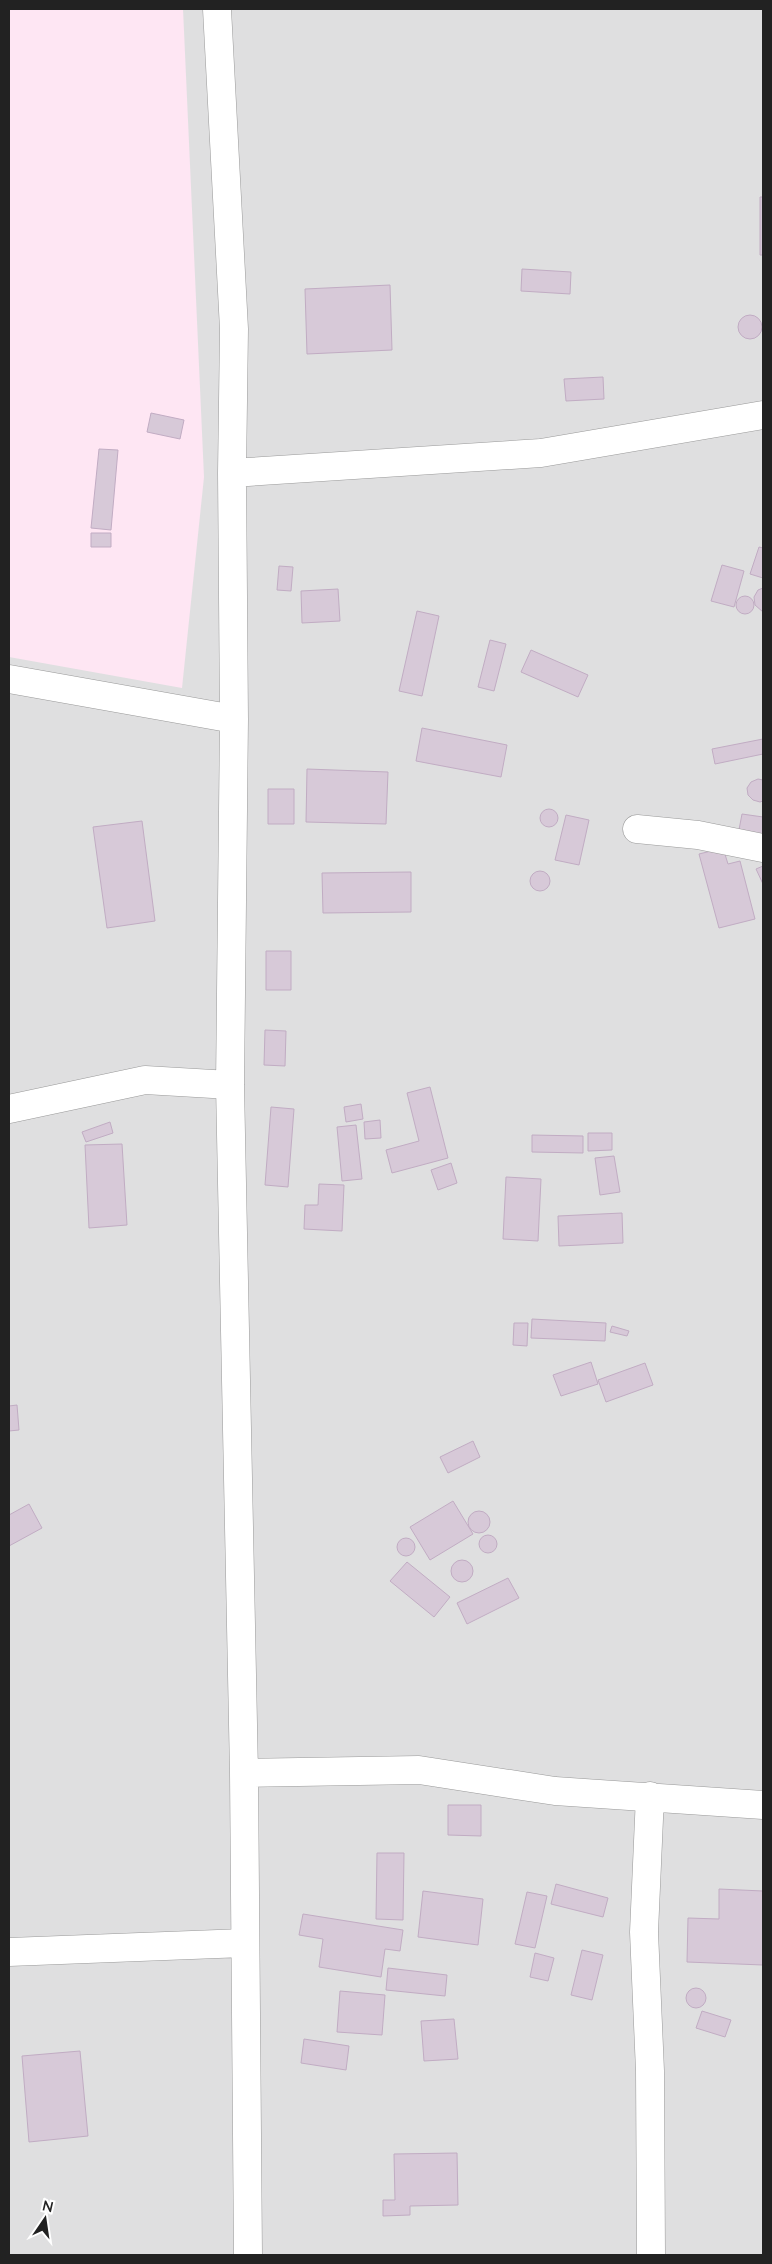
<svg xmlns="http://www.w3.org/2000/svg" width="772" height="2264" font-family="Lato,sans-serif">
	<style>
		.residential { fill: #dfdfe0 }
		.education { fill: #fee6f3 }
		.building { fill: #d7c9d8; stroke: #c1acc3 }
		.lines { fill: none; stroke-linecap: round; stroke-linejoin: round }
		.minor-casing { stroke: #999; stroke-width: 29 }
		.minor { stroke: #fff; stroke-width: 28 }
	</style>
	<rect width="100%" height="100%" fill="#f1e9f0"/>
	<path class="residential" d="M9 9H763V2255H9Z"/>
	<path class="education" d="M9 9H183L204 477 182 688 9 657Z"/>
	<path class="building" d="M760 197H763V255H760Z
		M522 269 571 272 570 294 521 291Z
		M390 285 392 350 307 354 305 289Z
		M738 327a12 12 0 1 1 24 0a12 12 0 1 1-24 0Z
		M603 377 604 399 566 401 564 379Z
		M151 413 184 420 180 439 147 432Z
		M99 449 118 450 111 530 91 528Z
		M91 533H111V547H91Z
		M759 547 763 548V578L750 574Z
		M722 565 744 571 734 607 711 601Z
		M279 566 293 567 291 591 277 590Z
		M763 588V612L755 605 754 597 758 590Z
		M338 589 340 621 302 623 301 591Z
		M736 605a9 9 0 1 1 18 0a9 9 0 1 1-18 0Z
		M417 611 439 616 422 696 399 691Z
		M490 640 506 644 494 691 478 687Z
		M531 650 588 675 578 697 521 672Z
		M422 728 507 745 501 777 416 761Z
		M763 739V754L715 764 712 749Z
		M307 769 388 772 386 824 306 822Z
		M758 779 763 780V801L760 802 753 800 748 795 747 788 751 782Z
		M268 789H294V824H268Z
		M540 818a9 9 0 1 1 18 0a9 9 0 1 1-18 0Z
		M742 814 763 817V839L738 835Z
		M566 815 589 820 579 865 555 860Z
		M142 821 155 921 107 928 93 827Z
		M723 848 728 864 740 861 755 919 719 928 699 854Z
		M763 866V884L756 869Z
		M530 881a10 10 0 1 1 20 0a10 10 0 1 1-20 0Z
		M411 872V912L323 913 322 873Z
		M266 951H291V990H266Z
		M265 1030 286 1031 285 1066 264 1065Z
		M430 1087 448 1158 392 1173 386 1150 419 1141 407 1093Z
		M361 1104 363 1119 346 1122 344 1107Z
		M271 1107 294 1109 288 1187 265 1185Z
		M380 1120 381 1138 365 1139 364 1122Z
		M110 1122 113 1133 86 1142 82 1132Z
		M356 1125 362 1179 342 1181 337 1127Z
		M588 1133H612V1150L588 1151Z
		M532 1135 583 1136V1153L532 1152Z
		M122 1144 127 1225 89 1228 85 1145Z
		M614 1156 620 1192 600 1195 595 1158Z
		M451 1163 457 1183 438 1190 431 1170Z
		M506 1177 541 1179 538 1241 503 1239Z
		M319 1184 344 1185 342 1231 304 1229 305 1205H318Z
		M622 1213 623 1243 559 1246 558 1216Z
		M532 1319 606 1323 605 1341 531 1338Z
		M514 1323H528L527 1346 513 1345Z
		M612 1326 629 1331 627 1336 610 1332Z
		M591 1362 598 1384 561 1396 553 1375Z
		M645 1363 653 1385 606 1402 598 1380Z
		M17 1405 19 1430 9 1431V1406Z
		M473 1441 480 1457 448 1473 440 1457Z
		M453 1501 473 1534 430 1560 410 1527Z
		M29 1504 42 1528 9 1546V1515Z
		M468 1522a11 11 0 1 1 22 0a11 11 0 1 1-22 0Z
		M479 1544a9 9 0 1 1 18 0a9 9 0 1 1-18 0Z
		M397 1547a9 9 0 1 1 18 0a9 9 0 1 1-18 0Z
		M451 1571a11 11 0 1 1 22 0a11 11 0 1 1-22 0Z
		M407 1562 450 1597 434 1617 390 1581Z
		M508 1578 519 1598 467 1624 457 1603Z
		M448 1805H481V1836L448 1835Z
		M377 1853H404L403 1920 376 1919Z
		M556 1884 608 1898 603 1917 551 1904Z
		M719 1889 763 1891V1965L687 1962 688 1918 719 1919Z
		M423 1891 483 1899 478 1945 418 1937Z
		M527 1892 547 1896 535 1948 515 1944Z
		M303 1914 403 1930 400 1951 385 1949 381 1977 319 1967 323 1939 299 1935Z
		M582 1950 603 1955 592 2000 571 1995Z
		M535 1953 554 1958 548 1981 530 1977Z
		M388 1968 447 1975 445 1996 386 1990Z
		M686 1998a10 10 0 1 1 20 0a10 10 0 1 1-20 0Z
		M340 1991 385 1995 382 2035 337 2032Z
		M702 2011 731 2020 725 2037 696 2028Z
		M454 2019 458 2059 424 2061 421 2021Z
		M304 2039 349 2046 346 2070 301 2063Z
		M80 2051 88 2136 29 2142 22 2056Z
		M457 2153 458 2205 410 2206V2215L383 2216V2200H395L394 2154Z"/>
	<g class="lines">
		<g class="minor-casing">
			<path id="minor" d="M217 9 234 329 232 473 234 719 230 1085 244 1773 248 2255
				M232 473 541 453 763 415
				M9 679 234 719
				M637 829 698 835 763 848
				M9 1109 145 1080 230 1085
				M244 1773 419 1770 555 1791 763 1805
				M650 1796 644 1932 650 2071 651 2255
				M9 1952 244 1943"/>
		</g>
		<use href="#minor" class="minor"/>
	</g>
	<rect width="772" height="2264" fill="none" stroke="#222222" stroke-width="20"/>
	<g transform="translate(45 2219) rotate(13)" stroke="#ffffff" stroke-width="4" paint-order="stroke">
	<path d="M0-4L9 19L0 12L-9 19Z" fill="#222222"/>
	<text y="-8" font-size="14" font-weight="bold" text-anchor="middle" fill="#222222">N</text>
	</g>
</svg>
